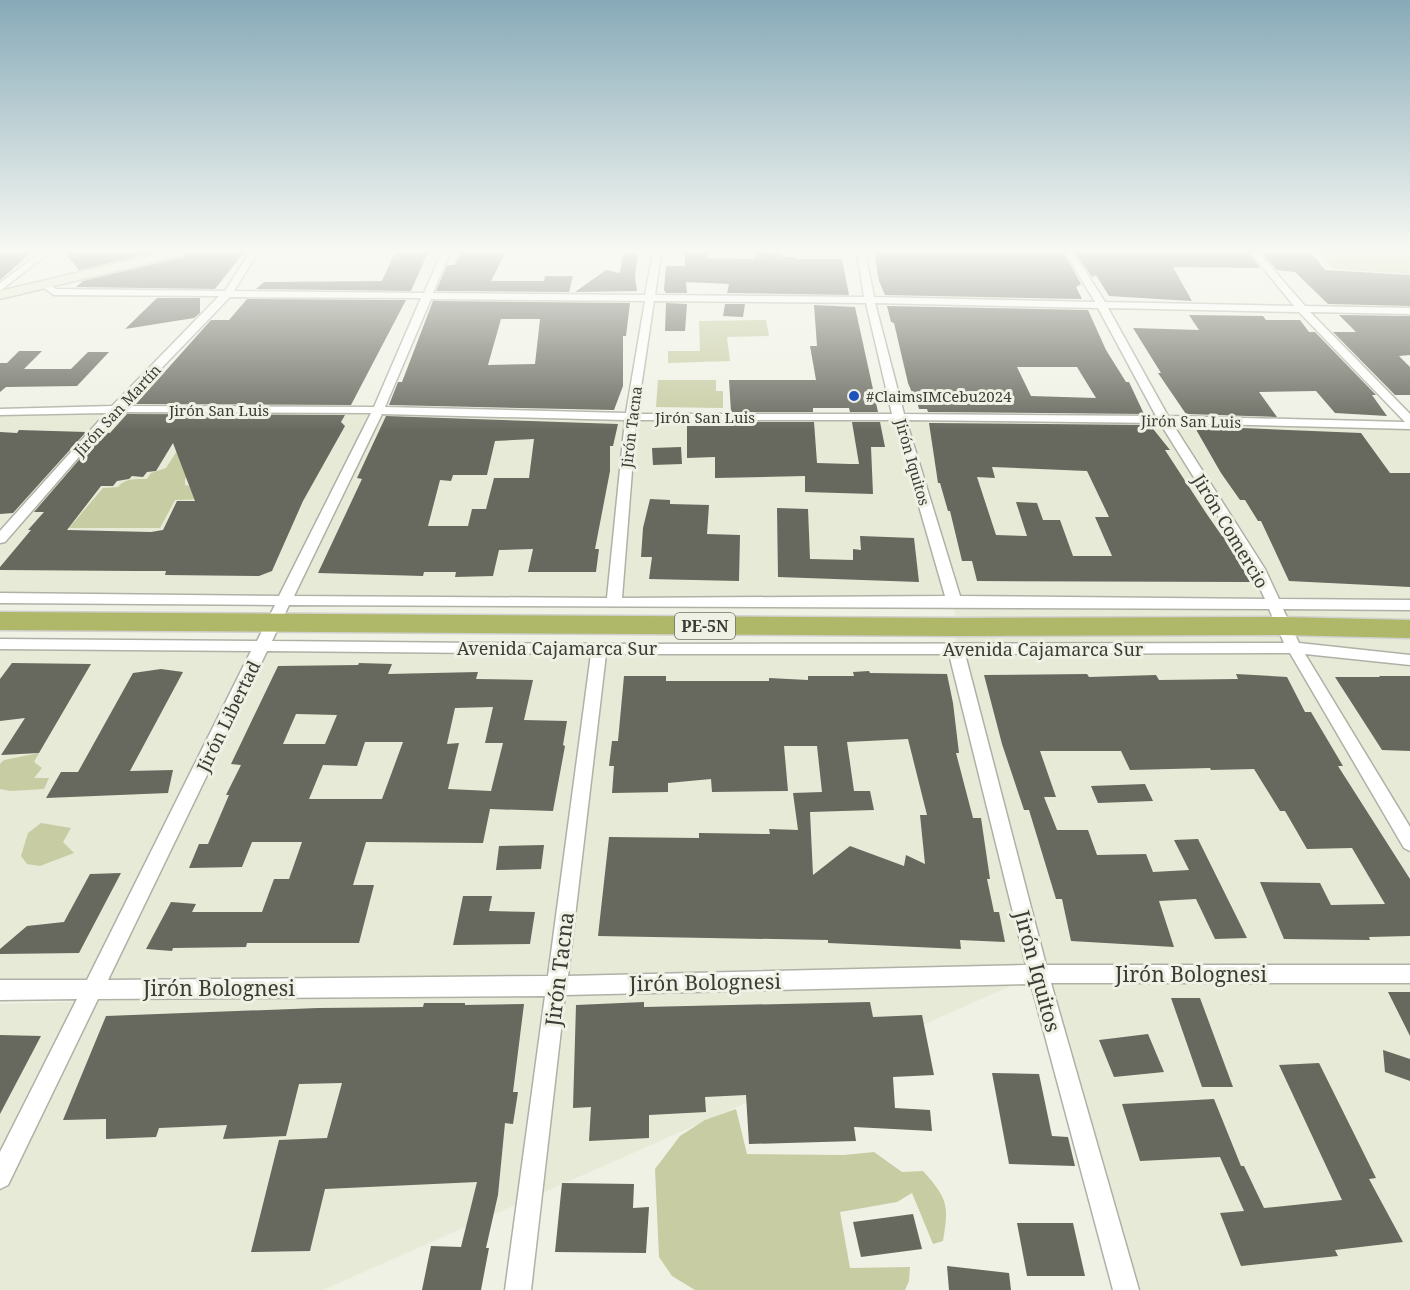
<svg xmlns="http://www.w3.org/2000/svg" width="1410" height="1290" font-family="'Noto Serif',serif">
	<style>
		.built { fill: #e7ead6 }
		.green { fill: #c7cca2 }
		.building { fill: #67685e; fill-rule: evenodd }
		.lines { fill: none; stroke-linecap: round; stroke-linejoin: round }
		.street-casing { stroke: #b0b1a6; stroke-width: 3 }
		.secondary-casing { stroke: #b0b1a6; stroke-width: 3 }
		.highway-casing { stroke: #d0d0cf; stroke-width: 3 }
		.street { fill: #fff; fill-rule: evenodd }
		.secondary { fill: #e7e9d2; fill-rule: evenodd }
		.highway { fill: #afb768; fill-rule: evenodd }
		.poi-dot { fill: #2050bd; stroke: #f0f1e5; stroke-width: 2 }
		.labels { text-anchor: middle; dominant-baseline: central; stroke-width: 6; stroke-linejoin: round; paint-order: stroke }
		.far-poi-label { font-size: 15px; fill: #3c3c37; stroke: #f0f1e5; text-anchor: start }
		.far-street-label { font-size: 15px; fill: #3c3c37; stroke: #f0f1e5 }
		.shield { fill: #f0f1e5; stroke: #72726b; stroke-width: 1.5 }
		.shield-label { font-size: 16px; font-weight: bold; fill: #3c3c37 }
		.street-label { font-size: 18px; fill: #3c3c37; stroke: #f0f1e5 }
		.near-street-label { font-size: 21px; fill: #3c3c37; stroke: #f0f1e5 }
	</style>
	<rect width="100%" height="100%" fill="#f0f1e5"/>
	<path class="built" d="M378 410 1410 424V1290H1129L1038 974 323 1290H0V1004L989 975 0 985V645L956 650 954 601 0 596V415Z"/>
	<path class="green" d="M1318 252H1410V274L1334 269Z
		M766 320 769 336 727 337 730 361 668 363V351H700L699 321Z
		M658 380H716V391H723V408L656 407Z
		M184 440 206 463 185 479V485L199 488 215 499 175 500 160 528H69L103 488 118 487C125 478 136 479 147 479L151 473 166 468Z
		M39 753 34 762 42 768 34 778H49L44 789 10 791 0 789V764L4 760Z
		M41 823 71 828 63 842 74 853 40 866 27 864 21 856 28 833Z
		M736 1109 747 1154 844 1155 874 1152 902 1172 923 1171C948 1199 949 1205 943 1241L933 1244 912 1193 897 1202 840 1212 850 1268 910 1267 909 1281 905 1290H695L672 1276 659 1257 655 1169 680 1136 705 1120Z"/>
	<path class="building" d="M0 252H32L0 280Z
		M64 252H156L79 270Z
		M186 252H244L215 289 76 287 83 281 183 257Z
		M395 252H428L411 291 256 289 264 282 382 281Z
		M462 252H506L491 281H544L545 276H573L569 292 436 291 447 265H454Z
		M623 252H638L635 277 637 291 575 292 606 270 620 273Z
		M685 252H708V258L755 259V252H782L783 257H797V259H842L849 295 727 293 729 284 686 282 687 293H666L664 290 666 266H685Z
		M874 252H1063L1081 284 1076 287 1082 299 885 295 879 281Z
		M1075 252H1248L1260 268 1173 267 1192 301 1109 296 1096 275 1092 277Z
		M1261 252H1311L1325 270 1410 275V306L1328 304 1295 272 1277 270Z
		M157 298H200V313L194 318 125 329Z
		M247 299 406 300 351 405 136 404 211 320H229Z
		M433 301 630 303 626 336H623V386L614 410 389 405 398 382H402ZM501 319H540L535 364 488 365Z
		M666 303 687 304 685 331H665Z
		M725 304H745L743 317 723 316Z
		M814 305 855 307 878 412H850L849 408H813V412H731L729 380H816L810 346H817Z
		M887 306 1088 310 1106 350 1126 382H1129L1144 414 928 412 927 409H919L915 395H913L908 383 894 323 891 322ZM1017 367H1077L1096 398 1031 396Z
		M1189 315 1263 316 1266 320H1300L1309 332H1315L1376 395H1372L1387 416 1335 413 1316 391 1259 392 1277 417 1186 414 1158 373H1161L1133 328 1199 330Z
		M1339 315 1410 316V355L1399 356 1410 367V395H1395L1333 332H1356Z
		M19 351H42L24 369H71L88 352H109L77 386 6 387 0 392V363H7Z
		M127 414 345 415 341 422 345 426 303 501 272 571 259 576 165 575 166 571H137L0 570V567L31 530H28L44 512H34L103 432 110 433ZM173 443 195 501H177L163 530 151 532 67 530 101 486H113L117 481 129 479 132 476 143 477 147 472 156 471Z
		M386 416 618 424 613 446H610V471L595 549H599L596 572H528L533 549 499 550 493 576 455 577 456 572H424L423 576 318 573 362 479 357 478ZM534 439 529 478H494L486 509H472L468 526H428L440 480 451 481 453 475H487L495 441Z
		M732 422H814L817 463 850 464H859L852 422H880L885 447H871L873 494 805 492V476L715 478V457L687 458V426H732Z
		M929 423 1150 425 1170 450H1165L1206 513 1222 536H1225L1250 582 977 581 972 561H962L950 511H948L940 483H938ZM992 467 1087 471 1109 517H1095L1112 556H1073L1060 520H1043L1037 503 1016 502 1027 536 996 535 977 477 995 478Z
		M1194 426 1361 433 1390 473H1410V587L1289 581 1261 521H1258L1245 500H1240L1221 473Z
		M19 430 86 432 13 513 0 514V432L17 433Z
		M681 447 682 464 653 465 652 448Z
		M650 499 670 500V504L709 505 707 534 740 535 739 581 649 579 652 557H641L643 528Z
		M777 508 808 509 810 559 853 560V549L861 550 860 536 914 538 919 582 778 577Z
		M12 663 91 664 39 753 1 755 25 718 0 721V679Z
		M359 663 392 664 388 674 478 672 476 679 533 680 524 720 567 721 563 745 565 746 553 811 490 809 483 843 366 842 353 885H374L359 943H247L246 947 173 948 172 951 146 949 171 902 196 904 192 912H262L274 879H289L302 842H252L242 867 189 868 199 844H208L229 795H226L241 765 231 764 278 666 358 665ZM493 707 485 743H503L491 791 448 789 459 743 447 744 455 708ZM296 714 337 715 325 744H283ZM365 742H403L382 799H309L323 765 357 766Z
		M161 669 183 672 130 771 173 770 168 793 46 798 61 772H78L133 673Z
		M869 671 870 673 947 674 953 703 959 753H956L973 818H981L990 879H987L994 912H999L1005 942 960 940 961 949 828 943V940L598 936 609 837 699 838V833L770 834 769 829 798 830 793 793 822 792 817 746H784L788 791 712 792 711 779 668 783V792L612 793 614 766H609L612 741H618L624 676H666V681H769V678L808 680V676H854L853 672ZM908 739 927 815H920L925 864 906 855 904 866 850 846 813 875 810 812 874 810 870 791H854L847 742Z
		M1087 674 1089 677 1156 675 1159 680 1238 679 1236 674 1287 677 1305 712H1311L1343 766H1338L1410 879V936L1369 937 1370 940 1284 939 1260 882 1320 883 1331 905 1385 904 1352 848 1307 849 1285 811H1280L1254 769 1211 770 1210 768 1130 770 1121 751H1040L1056 797H1044L1057 830H1088L1097 855 1146 854 1153 872 1189 870 1174 840 1198 839 1247 938 1215 939 1196 899 1159 901 1174 947 1071 941 1062 899H1056L1029 810H1024L1002 744 984 675Z
		M1379 676H1410V751L1382 750 1335 677H1380Z
		M1145 784 1153 801 1098 803 1091 786Z
		M544 845 541 869 496 870 499 846Z
		M121 873 79 953 0 954V949L27 926 64 922 90 874Z
		M463 896H492L489 911 535 912 530 944 453 945Z
		M1388 992H1410V1036Z
		M1171 998H1200L1233 1087H1202Z
		M644 1002V1007L870 1002 873 1017 922 1015 934 1075 893 1077 895 1108 930 1110 932 1131 854 1127 856 1141 749 1144 746 1095 705 1097 706 1112 649 1115V1138L589 1141 591 1107 573 1108 576 1005Z
		M424 1003H465V1005L524 1004 513 1092H518L513 1124 505 1123 498 1195 486 1248H489L481 1290H422L431 1246 461 1247 477 1182 325 1189 310 1251 251 1252 279 1140 327 1138 342 1083 299 1084 286 1136 223 1139 227 1125 159 1128 156 1137 106 1139V1119L63 1120 106 1016 318 1008 423 1007Z
		M1148 1034 1164 1072 1114 1077 1099 1040Z
		M0 1035 41 1036 0 1114Z
		M1383 1050 1410 1059V1081L1385 1072Z
		M1319 1063 1376 1178 1369 1179 1403 1242 1335 1250 1338 1256 1241 1266 1220 1213 1244 1211 1220 1157 1140 1161 1122 1104 1214 1099 1241 1166H1244L1264 1208 1342 1200 1279 1065Z
		M992 1073 1039 1074 1052 1136 1068 1137 1075 1166 1009 1164Z
		M562 1183 634 1184 633 1208 649 1207 646 1253 555 1252Z
		M913 1214 922 1249 861 1257 853 1222Z
		M1017 1223H1073L1085 1276H1027Z
		M947 1266 1009 1273 1011 1290H949Z"/>
	<g class="lines">
		<g class="street-casing">
			<path id="street" d="M41 252H50L0 291V283Z
				M250 252H258L234 291 424 293 442 252H450L433 293 645 295 653 252H661L655 295 864 297 857 252H865L874 297 1095 302 1065 252H1073L1105 302 1294 306 1250 252H1258L1305 306 1410 308V314L1310 312 1410 414V429L1172 423 1265 569 1279 599 1410 600V610L1283 609 1299 643 1410 655V665L1305 654 1410 827V851L1404 848 1290 653 965 654 1046 965H1410V983H1051L1139 1290H1113L1031 984 565 995 531 1290H505L545 996 98 999 8 1185 0 1189V1152L77 999 0 1000V980H87L251 651 0 649V639L257 641 275 605 0 603V593L279 596 371 413 118 412 5 542 0 543V531L106 413 0 415V409L112 406 219 296 54 295 41 286V282H47L56 289 225 291ZM230 297 421 298 374 407 125 406ZM431 299 645 301 626 413 385 407ZM654 301 866 303 892 414H637ZM875 303 1098 308 1156 416 904 414ZM1108 308 1299 312 1405 422 1168 416ZM382 414 625 420 607 598 294 596ZM636 420H894L945 596 622 598ZM906 420 1160 423 1251 569 1265 599 960 596ZM289 605 1269 609 1284 643 599 644 272 641ZM267 651 591 654 548 976 108 980ZM606 654H949L1026 965 568 976Z"/>
		</g>
		<g class="secondary-casing">
			<path id="secondary" d="M164 252H184L182 255 0 299V291Z"/>
		</g>
		<g class="highway-casing">
			<path id="highway" d="M0 612 955 618 1282 617 1410 620V638L1282 635 955 636 0 630Z"/>
		</g>
		<use href="#street" class="street"/>
		<use href="#secondary" class="secondary"/>
		<use href="#highway" class="highway"/>
	</g>
	<linearGradient id="sky" x2="0" y2="1"><stop stop-color="#87aab8"/><stop offset="0.58" stop-color="#f8f9f3"/><stop offset="1" stop-color="#f8f9f3" stop-opacity="0"/></linearGradient>
	<rect width="1410" height="432" fill="url(#sky)"/>
	<circle class="poi-dot" cx="854" cy="396" r="6"/>
	<g class="labels">
		<g class="far-poi-label">
			<text x="866" y="396">#ClaimsIMCebu2024</text>
		</g>
		<g class="far-street-label">
			<text transform="translate(117 410) rotate(-47)">Jirón San Martín</text>
			<text x="219" y="410">Jirón San Luis</text>
			<text x="705" y="417">Jirón San Luis</text>
			<text transform="translate(1191 421) rotate(1)">Jirón San Luis</text>
			<text transform="translate(631 427) rotate(-83)">Jirón Tacna</text>
			<text transform="translate(913 462) rotate(74)">Jirón Iquitos</text>
		</g>
		<rect class="shield" x="675" y="613" width="60" height="26" rx="4.5"/>
		<g class="shield-label">
			<text x="705" y="626">PE-5N</text>
		</g>
		<g class="street-label">
			<text transform="translate(1231 531) rotate(59)">Jirón Comercio</text>
			<text x="557" y="648">Avenida Cajamarca Sur</text>
			<text x="1043" y="649">Avenida Cajamarca Sur</text>
			<text transform="translate(228 716) rotate(-64)">Jirón Libertad</text>
		</g>
		<g class="near-street-label">
			<text transform="translate(559 969) rotate(-83)">Jirón Tacna</text>
			<text transform="translate(1038 971) rotate(75)">Jirón Iquitos</text>
			<text x="1191" y="974">Jirón Bolognesi</text>
			<text transform="translate(705 982) rotate(-1)">Jirón Bolognesi</text>
			<text x="219" y="988">Jirón Bolognesi</text>
		</g>
	</g>
</svg>
